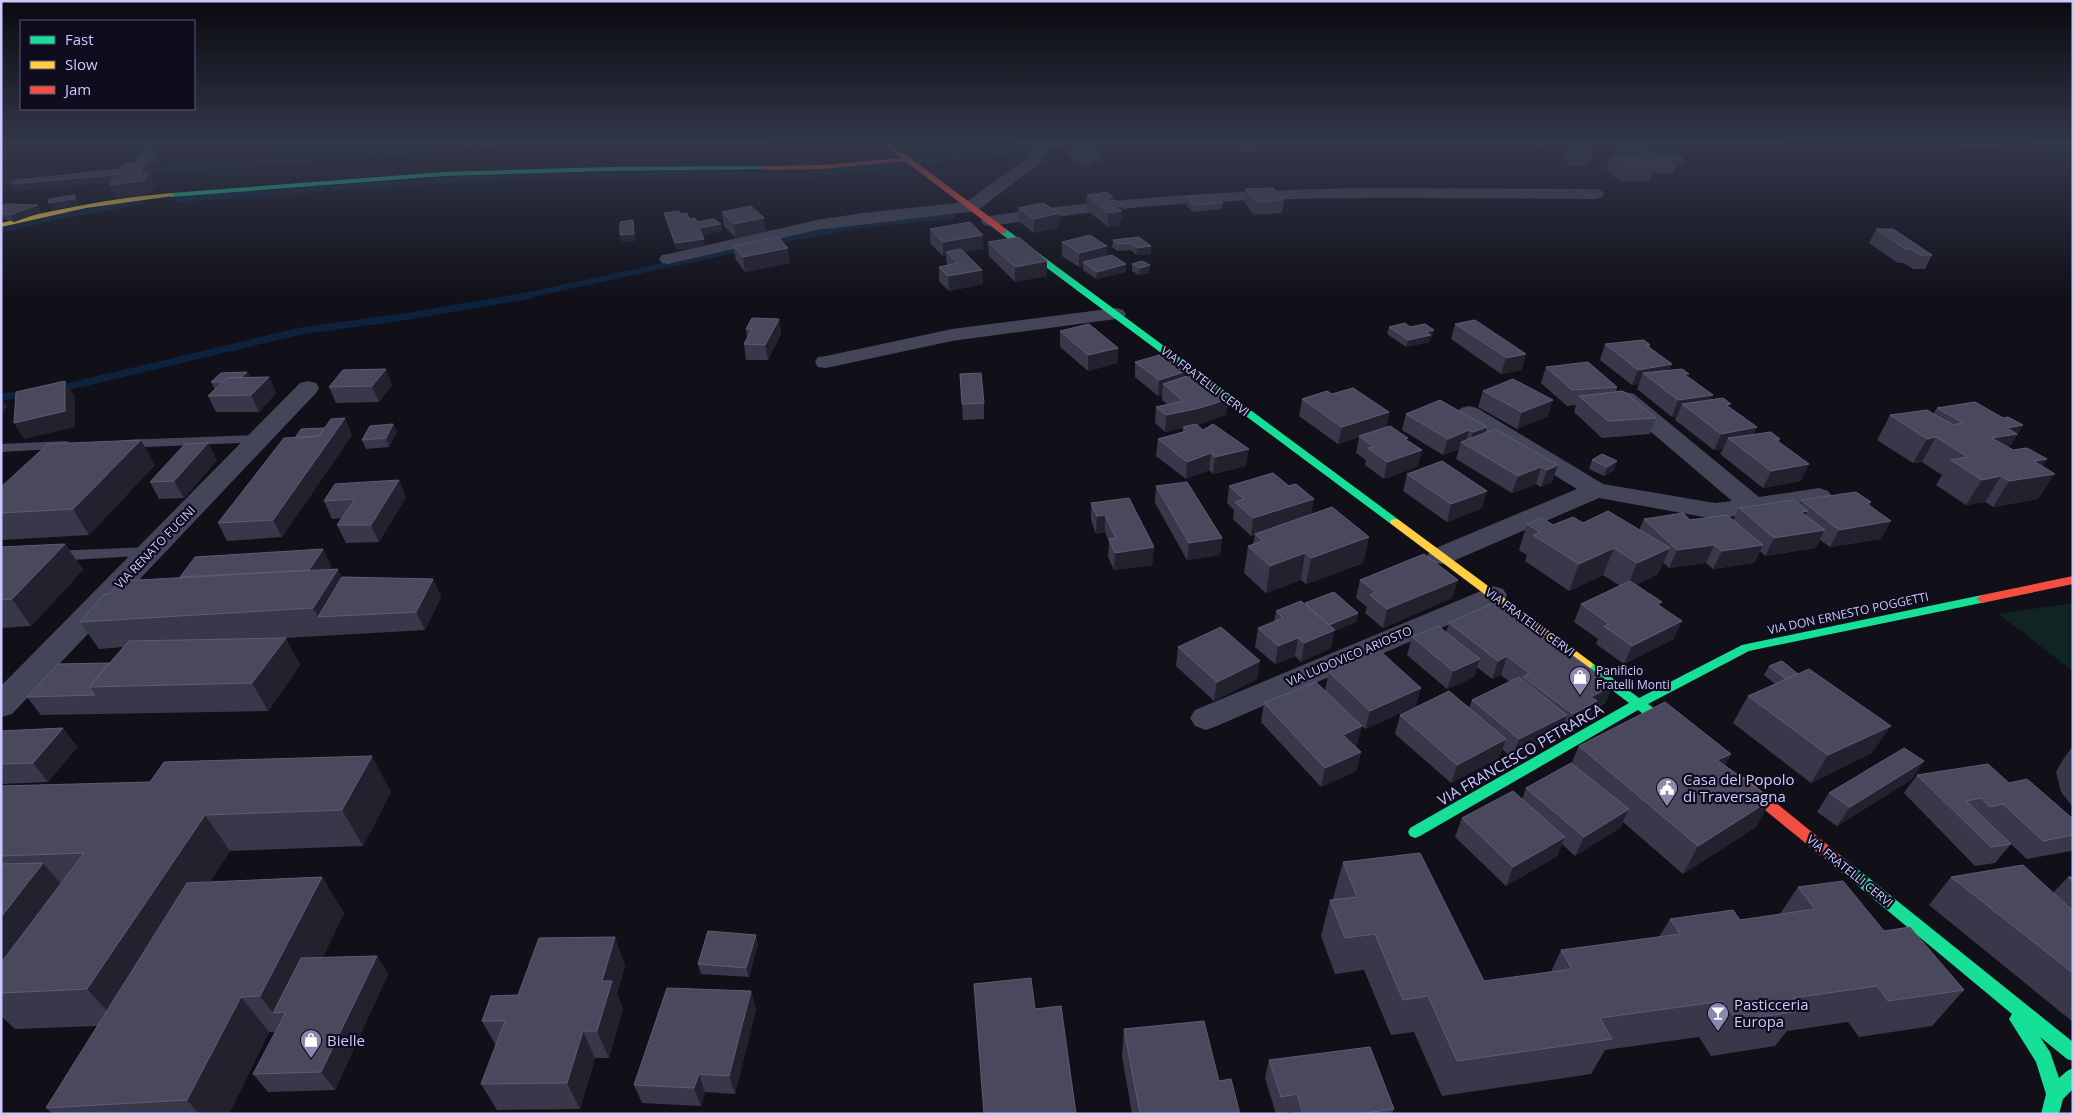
<svg xmlns="http://www.w3.org/2000/svg" width="2074" height="1115" font-family="'Open Sans',sans-serif">
	<style>
		.green { fill: #0f2423 }
		.lines { fill: none; stroke-linecap: round; stroke-linejoin: round }
		.stream-far1 { stroke: #0d223c; stroke-width: 5.5 }
		.stream { stroke: #0d223c; stroke-width: 7 }
		.path { stroke: #475560; stroke-width: 2; stroke-dasharray: 1 2.5; stroke-linecap: butt }
		.lane { fill: #45455a; fill-rule: evenodd }
		.street { fill: #45455a; fill-rule: evenodd }
		.fast { fill: #16e098; fill-rule: evenodd }
		.slow { fill: #ffcf43; fill-rule: evenodd }
		.jam { fill: #f24e42; fill-rule: evenodd }
		.wall { fill: #39384a }
		.shaded-wall { fill: #22212e }
		.building { fill: #49485d; stroke: #5d5c76 }
		.labels { text-anchor: middle; dominant-baseline: central; stroke-width: 4.5; stroke-linejoin: round; paint-order: stroke }
		.street-label { font-size: 12px; fill: #ccc9fe; stroke: #0e0c1d }
		.poi-label { font-size: 12px; fill: #ccc9fe; stroke: #0e0c1d; text-anchor: start }
		.near-street-label { font-size: 15px; fill: #ccc9fe; stroke: #0e0c1d }
		.near-poi-label { font-size: 15px; fill: #ccc9fe; stroke: #0e0c1d; text-anchor: start }
	</style>
	<rect width="100%" height="100%" fill="#111019"/>
	<path class="green" d="M2073 603V671L1998 614Z"/>
	<g class="lines">
		<path class="stream-far1" d="M1953 143 2073 152
			M141 172 494 145 499 143
			M1 182 25 180
			M178 199 463 179 646 174 799 176 1053 146 1115 143
			M1 230 61 216 141 202
			M781 240 855 226 953 216
			M524 296 745 248"/>
		<path class="stream" d="M58 389 301 331 410 316 531 295
			M1 397 27 394"/>
		<path class="path" d="M2001 143 2073 148
			M938 156 1014 147"/>
		<path class="lane" d="M259 435 264 436 266 439 264 442 123 448 116 444 123 440Z
			M67 441 74 445 72 448 1 452V444Z
			M150 547 155 549 157 552 155 555 54 561 49 559 47 556 49 553 54 551Z"/>
		<path class="street" d="M1027 143H1041L1047 152 1041 162 977 211 817 230 668 264 662 263 659 259 662 255 668 254 817 220 863 213 966 202 1029 157 1031 152Z
			M1368 188 1596 189 1602 191 1604 194 1602 197 1596 199C1444 198 1292 194 1141 207 1090 212 1040 219 990 226L984 225 981 221 984 217 990 216C1118 197 1239 190 1368 188Z
			M1116 308 1123 310 1126 314 1123 318 952 341 826 368 818 367 815 362 818 357 826 356 952 329Z
			M308 381 316 383 319 388 316 393 12 714 1 717V686L300 383Z
			M1626 392 1634 394 1759 497 1819 488 1828 491 1832 496 1828 501 1819 504 1715 519 1599 498 1451 562 1441 564 1431 562 1427 556 1431 550 1577 489 1461 418 1457 413 1461 408 1469 406 1477 408 1603 484 1715 503 1732 501 1618 404 1615 399 1618 394Z
			M1493 586 1503 589 1507 595 1503 601 1217 726 1206 730 1195 726 1190 718 1195 710Z"/>
		<path class="fast" d="M765 166 768 168 767 169 608 171 444 176 171 197 168 195 171 193 444 172 608 167Z
			M1000 229H1006L1399 520 1400 522 1399 524H1391L1000 233Z
			M1982 595 1986 596 1988 599 1986 602 1749 651 1648 704 1684 730 1686 734 1684 738 1679 739 1674 738 1638 710 1420 836 1415 838 1410 836 1408 832 1410 828 1629 703 1583 668 1581 665 1583 662H1591L1639 698 1742 645Z
			M1845 861 1850 863 2073 1042V1061L2067 1059 2040 1037 2050 1052 2059 1078 2067 1071 2073 1068V1089L2063 1099 2059 1114H2041L2046 1094 2036 1062 2009 1019 2012 1014 1840 871 1837 867 1840 863Z"/>
		<path class="slow" d="M171 193 174 195 173 196 86 208 1 227V223C57 209 113 198 171 193Z
			M1395 519 1399 520 1591 662 1593 665 1591 668H1583L1391 524 1390 522 1391 520Z"/>
		<path class="jam" d="M882 143H888L910 158 1006 229V233H1000L905 161 823 169 765 170 762 168 765 166 823 165 901 158Z
			M2073 576V584L1982 603 1976 599 1982 595Z
			M1739 776 1744 777 1850 863 1853 867 1850 871 1845 873 1840 871 1734 785 1732 781 1734 777Z"/>
	</g>
	<path class="wall" d="M1067 143H1097L1101 148 1100 161H1092V164L1075 165 1067 151Z
		M1236 143H1257L1259 145 1258 151 1238 152 1235 147Z
		M1531 143H1549L1547 149 1532 148Z
		M1564 143H1588L1592 154 1588 166 1568 165 1564 149 1565 144Z
		M1608 143H1649L1647 147 1656 155 1683 159 1681 165H1673L1676 167 1674 173 1652 174 1650 181H1620L1606 170 1610 157H1622Z
		M1245 189 1284 200 1282 213 1254 215 1244 202Z
		M1087 195 1113 197V201L1122 220H1120V225L1108 227 1086 209Z
		M1187 197 1223 203 1222 209 1192 212 1186 204Z
		M1 206 42 212 14 222 4 219 1 215Z
		M1018 208 1059 227 1034 233 1018 221Z
		M722 212 766 231 736 238 724 226Z
		M664 213 680 214 697 222 721 224 722 231 702 235 705 246 677 250 666 220Z
		M930 229 984 249 964 252 982 270 983 284 949 291 939 281V267L947 265 946 255 943 256 930 243Z
		M1876 229 1932 255 1925 269H1913L1904 263H1898L1869 243Z
		M1113 240 1151 246 1150 254 1136 255 1131 250 1117 251 1112 247Z
		M988 242 1047 261V276L1015 282 989 256Z
		M1062 242 1107 246V257L1126 264V272L1096 279 1083 270V266L1079 267 1062 256Z
		M733 246 790 263 745 272 736 260Z
		M1132 264 1149 273 1139 275 1132 271Z
		M779 319 781 334 768 360H746L744 344 747 338 746 329Z
		M1455 324 1522 370 1501 374 1451 339Z
		M1389 327H1410L1432 337 1430 338 1429 342 1406 347 1387 334Z
		M1060 331 1118 348 1117 363 1088 371 1060 347Z
		M1605 344 1650 345 1649 348 1670 370 1688 377 1711 400 1729 407 1757 427 1754 434 1780 439 1779 442 1801 481 1763 488 1720 454 1723 449 1714 450 1675 420 1677 416 1672 417 1637 389 1639 384 1632 385 1600 360Z
		M1135 362 1187 376 1226 415 1197 425 1246 466 1213 474 1209 470 1186 479 1156 456 1158 439 1182 432 1183 428 1165 432 1155 423 1156 407 1167 404 1162 400V395L1158 396 1135 377Z
		M1546 367 1617 387 1616 392 1656 418 1650 434 1602 438 1574 412 1576 405 1567 406 1541 383Z
		M247 372 250 377H269L276 393 259 412H216L208 396 215 390 211 382Z
		M960 374 984 403V419L963 420Z
		M392 385 379 402 336 403 329 387Z
		M1483 391 1548 416 1517 429 1478 407Z
		M1332 394 1389 412 1386 427 1422 450 1417 467 1384 479 1365 465 1366 460 1356 453 1359 437 1338 444 1299 416 1302 399Z
		M1937 408 2003 418 2023 425 2009 448 2013 450 2047 459 2042 466 2038 499 1993 507 1985 502 1966 505 1936 485 1942 475 1922 462 1913 463 1877 440 1890 415 1933 414Z
		M1406 414 1485 433 1558 465 1552 482 1541 487 1536 484 1512 493 1456 459 1459 449 1443 455 1402 430Z
		M393 424 397 432 389 447 366 449 362 440Z
		M324 428 352 435 282 537 227 541 218 523 295 438Z
		M217 460 184 498 159 499 150 482Z
		M1592 460 1614 470 1604 476 1589 469Z
		M155 465 89 535 1 540V487Z
		M1407 474 1482 508 1447 522 1403 491Z
		M399 480 406 497 379 542 346 543 337 525 342 518 332 519 324 501Z
		M1156 486 1222 538 1220 555 1187 560 1155 503Z
		M1229 486 1311 514 1369 537 1363 563 1306 584 1301 580 1266 593 1244 573 1248 546 1253 544 1255 535 1251 536 1233 519 1234 510 1227 503Z
		M1801 500 1871 502 1869 506 1881 539 1830 547 1820 540 1815 548 1765 556 1760 551 1754 563 1713 569 1706 563 1669 568 1663 562 1658 574 1636 585 1660 606 1674 639 1624 664 1596 644 1598 639 1574 622 1581 604 1620 586 1603 575 1569 591 1525 561 1527 555 1519 550 1527 524 1553 525 1583 523 1639 530 1644 519 1733 520 1739 508 1799 504Z
		M1091 503 1154 547 1152 565 1114 570 1108 557 1109 542 1105 532 1096 534 1091 520Z
		M65 544 83 570 31 626 1 628V547Z
		M323 549 331 566 329 569 342 577 433 579 441 597 425 630 285 638 300 665 268 711 41 715 27 697 109 663 123 647 99 649 80 622 109 594 180 577Z
		M1360 580H1458L1452 598 1383 628 1365 613 1367 607 1356 598Z
		M1305 603 1358 613 1356 622 1334 631 1331 648 1301 662 1295 656 1275 664 1255 647 1258 628 1274 622 1276 611 1305 605Z
		M1449 623 1613 685 1605 703 1593 710 1589 720 1565 733 1561 730 1559 734 1512 758 1502 749 1499 758 1451 783 1395 734 1400 715 1469 708 1472 700 1510 682 1501 675 1492 679 1477 667 1474 677 1447 689 1407 655 1412 637 1446 632Z
		M1178 647 1257 679 1214 701 1176 666Z
		M1782 661 1872 753 1811 783 1733 723 1748 696 1775 684 1764 675 1769 666Z
		M1329 672 1416 706 1365 729 1325 691 1357 745 1355 746 1361 752 1356 771 1321 787 1261 722 1264 703 1325 690Z
		M63 728 77 747 48 782 1 784V731Z
		M1579 746 1731 754 1725 765 1756 827 1683 874 1623 822 1620 828 1575 856 1562 844 1557 856 1506 886 1455 837 1462 818 1522 799 1526 788 1571 764Z
		M2073 746V807L2061 792 2056 772 2064 758Z
		M1924 761 1911 780 1837 826 1817 812 1829 793Z
		M1917 775 2009 783 2073 819V849L2071 851 2027 859 2011 844 1995 863 1975 866 1904 793Z
		M1 786 391 792 363 846 230 851 210 882 322 877 344 913 323 957 377 956 388 974 335 1090 268 1092 253 1074 275 1032H269L229 1114H53L46 1108 98 1026 15 1029 1 1016Z
		M1343 862 1484 981 1551 972 1561 950 1659 937 1670 919 1740 920 1780 914 1798 887 1884 931 1964 990 1932 1026 1859 1037 1848 1022 1787 1031 1775 1046 1711 1056 1699 1037 1605 1050 1591 1074 1442 1096 1414 1032 1391 1035 1364 970 1335 974 1321 936 1330 900H1334L1333 898Z
		M1951 877 2053 893 2068 877H2073V1022L1929 905Z
		M758 944 749 977 701 974 698 964Z
		M625 965 617 994 623 1009 609 1058H595L580 1109 497 1110 481 1084 496 1046 482 1021 518 995Z
		M751 991 756 1010 735 1094 705 1092 701 1106 642 1103 634 1085Z
		M1124 1029 1219 1081 1240 1114H1132L1122 1056Z
		M1269 1060 1394 1109 1392 1114H1292V1112L1276 1114 1265 1078Z"/>
	<path class="shaded-wall" d="M157 149 160 156 156 165 149 166 153 174 151 178 155 186 150 194 116 198 109 185 139 174V167L136 161Z
		M120 169 117 182 15 191 11 184Z
		M75 195 78 201V205L51 210 48 203Z
		M1113 197 1112 210 1107 198Z
		M38 205 42 212 14 222 10 215Z
		M1122 206V220H1120V225L1108 227V213L1116 207Z
		M1060 213 1059 227 1034 233V219Z
		M764 218 766 231 736 238 734 224Z
		M633 220 636 241 622 242 620 235Z
		M721 224 722 231 700 235 699 228Z
		M983 235 984 249 949 255 946 252V255L943 256V242Z
		M704 239 705 246 677 250 675 243Z
		M1107 246V260L1083 262V266L1079 267V253Z
		M1151 246 1150 254 1136 255 1137 248Z
		M788 248 790 263 745 272 743 257Z
		M1047 261V276L1015 282V267Z
		M1126 264V272L1096 279 1097 272Z
		M1150 265 1149 273 1139 275 1140 268Z
		M982 270 983 284 949 291 948 276Z
		M779 319 781 334 768 360 765 345Z
		M1434 330 1432 337 1430 338 1429 342 1406 347 1408 340 1426 332Z
		M1118 348 1117 363 1088 371V355Z
		M1526 354 1522 370 1501 374 1506 358Z
		M1672 364 1666 380 1643 373 1639 384 1632 385 1638 370Z
		M386 369 392 385 379 402 372 386Z
		M1187 371 1186 387 1163 384 1162 395 1158 396 1159 380Z
		M247 372 251 380 237 382Z
		M269 377 276 393 259 412 251 395Z
		M65 381 75 397V427L24 439 14 423Z
		M1713 395 1706 411 1682 404 1677 416 1672 417 1678 400Z
		M1 397 7 407 1 415Z
		M1228 399 1226 415 1198 425 1165 432 1166 415Z
		M1553 400 1548 416 1517 429 1522 412Z
		M1389 412 1385 428 1338 444 1342 427Z
		M345 418 352 435 282 537 273 520Z
		M393 424 397 432 389 447 386 438Z
		M2023 425 2008 450 1992 438 2007 428Z
		M1487 427 1482 443 1469 447 1473 432Z
		M1757 427 1749 444 1728 438 1723 449 1714 450 1721 434Z
		M1469 430 1465 445 1461 442 1459 449 1443 455 1448 439Z
		M1936 437 1922 462 1913 463 1927 439Z
		M141 440 155 465 89 535 73 509Z
		M208 443 217 460 184 498 174 481Z
		M1249 449 1246 466 1213 474 1215 457Z
		M1422 450 1417 467 1384 479 1387 462Z
		M1211 453 1209 470 1186 479 1187 462Z
		M2047 459 2035 477 2055 474 2038 499 1993 507 2009 481 2034 461Z
		M1617 461 1614 470 1604 476 1607 467Z
		M1809 464 1801 481 1763 488 1771 471Z
		M1558 465 1552 482 1541 487 1547 470Z
		M1541 467 1536 484 1512 493 1518 476Z
		M2001 476 1985 502 1966 505 1982 480Z
		M399 480 406 497 379 542 371 525Z
		M1487 491 1482 508 1447 522 1451 504Z
		M1314 499 1311 517 1251 536 1253 518Z
		M1808 511 1799 529 1801 512Z
		M1105 515V532L1096 534 1097 516Z
		M1891 521 1881 539 1830 547 1839 530Z
		M1825 530 1815 548 1765 556 1774 538Z
		M1369 537 1363 563 1306 584 1311 558Z
		M1222 538 1220 555 1187 560 1189 543Z
		M65 544 83 570 31 626 12 599Z
		M1714 545 1706 563 1669 568 1677 550Z
		M1763 545 1754 563 1713 569 1722 551Z
		M1154 547 1152 565 1114 570 1115 553Z
		M1614 548 1603 575 1569 591 1579 564Z
		M1670 548 1658 574 1626 590 1637 563Z
		M323 549 331 566 317 590 308 572Z
		M1305 553 1301 580 1266 593 1270 566Z
		M338 569 350 595 318 617 313 608Z
		M433 579 441 597 425 630 416 612Z
		M1458 580 1452 598 1383 628 1387 609Z
		M1358 613 1356 622 1334 631 1331 648 1301 662 1304 643 1329 625Z
		M1682 621 1674 639 1624 664 1632 646Z
		M286 638 300 665 268 711 252 683Z
		M1298 638 1295 656 1275 664 1278 646Z
		M1507 656 1501 675 1492 679 1498 661Z
		M1480 659 1474 677 1447 689 1453 671Z
		M1260 661 1257 679 1214 701 1217 682Z
		M1613 685 1605 703 1593 710 1589 720 1565 733 1573 714 1591 697Z
		M1421 688 1416 706 1365 729 1370 711Z
		M1567 715 1559 734 1512 758 1519 739Z
		M1362 726 1357 745 1339 753 1343 735Z
		M1891 726 1872 753 1811 783 1828 755Z
		M63 728 77 747 48 782 33 763Z
		M1506 739 1499 758 1451 783 1457 765Z
		M1361 752 1356 771 1321 787 1325 768Z
		M1731 754 1716 782 1717 760Z
		M372 756 391 792 363 846 342 810Z
		M1924 761 1911 780 1837 826 1850 807Z
		M1772 799 1756 827 1683 874 1698 846Z
		M1629 809 1620 828 1575 856 1584 837Z
		M205 815 230 851 120 1025 87 989Z
		M1565 837 1557 856 1506 886 1513 867Z
		M43 863 67 891 1 979V917Z
		M322 877 344 913 293 1020 286 1012 273 1013 260 996Z
		M756 935 758 944 749 977 746 968Z
		M615 937 625 965 617 994 623 1009 609 1058 597 1031 602 981Z
		M377 956 388 974 335 1090 321 1072Z
		M751 991 756 1010 735 1094 729 1076Z
		M241 997 269 1032 229 1114H199L187 1100Z
		M583 1031 595 1058 580 1109 567 1083Z
		M699 1074 705 1092 701 1106 694 1088Z"/>
	<path class="building" d="M1070 143H1097L1101 148 1090 149 1092 151 1076 152Z
		M1237 143H1257L1259 145H1239Z
		M1569 143H1588L1592 154 1571 152Z
		M1624 143H1641L1644 145H1626Z
		M1643 147H1647L1656 155 1680 156 1683 159 1649 158 1642 151Z
		M157 149 153 159 136 161 141 151Z
		M1610 157H1639L1654 168H1624Z
		M1666 160 1676 167 1653 168 1644 161Z
		M147 162 139 174 149 173 143 181 109 185 123 164Z
		M120 169 114 175 11 184 17 180Z
		M1273 188 1284 200 1256 202 1245 189Z
		M1107 192 1113 197 1107 198 1110 201 1115 200 1122 206 1116 207 1121 211 1108 213 1087 195Z
		M75 195 74 199 48 203 49 199Z
		M1217 195 1223 203 1193 205 1187 197Z
		M1043 203 1060 213 1034 219 1018 208Z
		M7 204 38 205 10 215 1 213V212L7 209 1 208V206Z
		M751 206 764 218 734 224 722 212Z
		M679 211 680 214 687 213 689 219 695 218 697 222 714 219 721 224 699 228 704 239 675 243 664 213Z
		M633 220 634 234 620 235V222Z
		M970 222 983 235 943 242 930 229Z
		M1876 229H1893L1932 255H1920L1911 249H1905Z
		M1090 235 1107 246 1079 253 1062 242Z
		M778 237 788 248 743 257 733 246Z
		M1019 237 1047 261 1015 267 988 242Z
		M1139 237 1151 246 1137 248 1131 243 1117 244 1113 240Z
		M961 249 982 270 948 276 939 267 958 263 946 252Z
		M1112 255 1126 264 1097 272 1083 262Z
		M1142 261 1150 265 1140 268 1132 264Z
		M752 318 779 319 765 345 744 344 752 329H746Z
		M1475 320 1526 354 1506 358 1455 324Z
		M1405 323 1410 327 1425 324 1434 330 1426 332 1431 335 1408 340 1389 327Z
		M1089 324 1118 348 1088 355 1060 331Z
		M1644 340 1650 345H1646L1672 364 1638 370 1605 344Z
		M1163 354 1187 371 1159 380 1135 362Z
		M1588 362 1617 387 1572 390 1546 367Z
		M386 369 372 386 329 387 343 370Z
		M1682 369 1689 374H1684L1713 395 1678 400 1643 373Z
		M247 372 242 377 227 378 223 382H211L221 373Z
		M981 373 984 403 962 404 960 374Z
		M1193 374 1228 399 1200 408 1166 415 1156 407 1183 401 1163 384Z
		M269 377 251 395 208 396 227 378Z
		M1513 379 1553 400 1522 412 1483 391Z
		M65 381V411L14 423 16 392Z
		M1353 388 1389 412 1342 427 1302 399 1327 391 1332 394Z
		M1623 391 1656 418 1608 421 1579 396Z
		M1723 398 1731 404 1726 405 1757 427 1721 434 1682 404Z
		M1440 400 1487 427 1473 432 1469 430 1448 439 1406 414Z
		M1975 402 2003 418 2008 417 2023 425 2007 428 2017 434 1992 438 2013 450 2027 448 2047 459 2034 461 2055 474 2009 481 2001 476 1982 480 1951 460 1968 457 1936 437 1927 439 1890 415 1927 410 1953 425 1963 423 1937 408Z
		M345 418 273 520 218 523 284 438 319 436 331 419Z
		M393 424 386 438 362 440 370 426Z
		M1196 424 1203 430 1213 424 1249 449 1215 457 1211 453 1187 462 1158 439 1187 431 1183 427Z
		M1390 426 1408 438 1405 439 1422 450 1387 462 1368 448 1374 447 1359 436Z
		M324 428 319 436 295 438 301 429Z
		M1495 429 1558 465 1547 470 1541 467 1518 476 1461 442Z
		M1771 432 1780 439H1775L1809 464 1771 471 1728 438Z
		M141 440 73 509 1 513V487L48 444Z
		M208 443 174 481 150 482 185 444Z
		M1602 454 1617 461 1607 467 1592 460Z
		M1442 461 1487 491 1451 504 1407 474Z
		M1273 473 1289 486 1296 484 1314 499 1253 518 1235 502 1244 499 1229 486Z
		M399 480 371 525H337L355 499 324 501 335 484Z
		M1187 482 1222 538 1189 543 1156 486Z
		M1856 492 1871 502 1866 503 1891 521 1839 530 1801 500Z
		M1129 498 1154 547 1115 553 1109 539 1116 538 1105 515 1097 516 1091 503Z
		M1794 500 1808 511 1801 512 1825 530 1774 538 1739 508Z
		M1332 507 1369 537 1311 558 1305 553 1270 566 1248 546 1263 541 1255 534Z
		M1608 511 1670 548 1637 563 1614 548 1579 564 1533 535 1540 532 1527 524 1542 518 1553 525 1573 517 1583 523Z
		M1683 513 1690 520 1727 515 1763 545 1722 551 1714 545 1677 550 1644 519Z
		M65 544 12 599 1 600V547Z
		M323 549 309 570 180 577 195 557Z
		M1424 554 1458 580 1387 609 1370 595 1376 592 1360 580Z
		M338 569 313 608 80 622 103 595 109 594 121 581Z
		M342 577 433 579 416 612 318 617Z
		M1630 581 1662 602 1657 604 1682 621 1632 646 1604 626 1609 624 1581 604Z
		M1334 592 1358 613 1329 625 1305 603Z
		M1301 601 1335 630 1304 643 1298 638 1278 646 1258 628 1283 618 1276 611Z
		M1497 601 1613 685 1591 697 1597 701 1573 714 1523 677 1529 673 1507 656 1498 661 1449 623Z
		M1438 626 1480 659 1453 671 1412 637Z
		M1221 627 1260 661 1217 682 1178 647Z
		M286 638 252 683 89 687 129 641Z
		M1379 650 1421 688 1370 711 1329 672Z
		M1782 661 1798 674 1786 679 1769 666Z
		M109 663 89 687 95 695 27 697 58 664Z
		M1809 669 1891 726 1828 755 1748 696Z
		M1519 677 1567 715 1519 739 1472 700Z
		M1316 682 1362 726 1343 735 1361 752 1325 768 1264 703Z
		M1449 691 1506 739 1457 765 1400 715Z
		M1665 702 1731 754 1717 760 1772 799 1698 846 1579 746Z
		M63 728 33 763 1 764V731Z
		M1904 748 1924 761 1850 807 1829 793Z
		M372 756 342 810 205 815 87 989 1 993V963L84 853 1 856V786L150 782 164 762Z
		M1571 763 1629 809 1584 837 1526 788Z
		M1988 764 2009 783 2027 779 2073 819V835L2043 841 2003 804 1990 807 1981 798 1966 801 2011 844 1991 847 1917 775Z
		M1513 791 1565 837 1513 867 1462 818Z
		M1420 853 1484 981 1572 969 1561 950 1680 934 1670 919 1733 910 1740 920 1815 909 1798 887 1843 881 1884 931 1910 927 1964 990 1888 1001 1877 986 1793 998 1802 1011 1736 1020 1723 1001 1600 1018 1612 1039 1457 1061 1428 996 1403 1000 1375 934 1345 938 1330 900 1357 897 1343 862Z
		M43 863 1 917V864Z
		M2023 865 2073 911V973L1951 877Z
		M322 877 260 996 241 997 187 1100 46 1108 187 883Z
		M2068 877H2073V882Z
		M708 931 756 935 746 968 698 964Z
		M615 937 602 981H612L597 1031H583L567 1083 481 1084 505 1021H482L491 996 518 995 539 938Z
		M377 956 321 1072 253 1074 286 1012 273 1013 301 958Z
		M1031 978 1035 1009 1061 1006 1076 1114H984L974 984Z
		M667 988 751 991 729 1076 699 1074 694 1088 634 1085Z
		M1204 1021 1219 1081 1231 1079 1240 1114H1140L1124 1029Z
		M1370 1047 1394 1109 1358 1114H1303L1297 1094 1281 1097 1269 1060Z"/>
	<linearGradient id="sky" x2="0" y2="1"><stop stop-color="#09090e"/><stop offset="0.48" stop-color="#323749"/><stop offset="1" stop-color="#323749" stop-opacity="0"/></linearGradient>
	<rect width="2074" height="299" fill="url(#sky)"/>
	<defs>
		<g id="shop-pin" transform="scale(1.125)"><path d="M0 17L-7.5 6A9.5 9.5 0 1 1 7.5 6Z" fill="#8b88ae" stroke="#0e0c1d"/><path d="M-5-2.5h2.3a2.7 3.5 0 0 1 5.4 0H5L5.5 6h-11ZM-1.5-2.5h3a1.5 2.3 0 0 0-3 0Z" fill="#fff"/></g>
		<g id="civic-pin" transform="scale(1.125)"><path d="M0 17L-7.5 6A9.5 9.5 0 1 1 7.5 6Z" fill="#8b88ae" stroke="#0e0c1d"/><path d="M-.6-6.5H3V-4.5H.6V-3L4-1V1h2V6H-6V1h2V-1L-.6-3ZM-1.2 2.5V6h2.4V2.5Z" fill="#fff"/></g>
		<g id="bar-pin" transform="scale(1.125)"><path d="M0 17L-7.5 6A9.5 9.5 0 1 1 7.5 6Z" fill="#8b88ae" stroke="#0e0c1d"/><path d="M-6-5H6L.8 .8V4.5H3.5V6h-7V4.5H-.8V.8Z" fill="#fff"/></g>
	</defs>
	<g fill-rule="evenodd">
		<use href="#shop-pin" x="1580" y="677"/>
		<use href="#civic-pin" x="1667" y="788"/>
		<use href="#bar-pin" x="1718" y="1013"/>
		<use href="#shop-pin" x="311" y="1040"/>
	</g>
	<g class="labels">
		<g class="street-label">
			<text transform="translate(1205 381) rotate(37)">VIA FRATELLI CERVI</text>
			<text transform="translate(155 547) rotate(-46)">VIA RENATO FUCINI</text>
			<text transform="translate(1848 613) rotate(-12)">VIA DON ERNESTO POGGETTI</text>
			<text transform="translate(1530 622) rotate(36)">VIA FRATELLI CERVI</text>
			<text transform="translate(1349 656) rotate(-23)">VIA LUDOVICO ARIOSTO</text>
			<text transform="translate(1850 871) rotate(39)">VIA FRATELLI CERVI</text>
		</g>
		<g class="poi-label">
			<text x="1596" y="670">Panificio<tspan x="1596" dy="14">Fratelli Monti</tspan></text>
		</g>
		<g class="near-street-label">
			<text transform="translate(1520 754) rotate(-30)">VIA FRANCESCO PETRARCA</text>
		</g>
		<g class="near-poi-label">
			<text x="1683" y="779">Casa del Popolo<tspan x="1683" dy="17">di Traversagna</tspan></text>
			<text x="1734" y="1004">Pasticceria<tspan x="1734" dy="17">Europa</tspan></text>
			<text x="327" y="1040">Bielle</text>
		</g>
	</g>
	<rect width="2074" height="1115" fill="none" stroke="#ccc9fe" stroke-width="5"/>
	<rect x="20" y="20" width="175" height="90" fill="#0e0c1d" stroke="#5a5877"/>
	<rect x="30" y="36" width="25" height="8" fill="#16e098" stroke="#5a5877"/>
	<text x="65" y="45" font-size="15" fill="#ccc9fe">Fast</text>
	<rect x="30" y="61" width="25" height="8" fill="#ffcf43" stroke="#5a5877"/>
	<text x="65" y="70" font-size="15" fill="#ccc9fe">Slow</text>
	<rect x="30" y="86" width="25" height="8" fill="#f24e42" stroke="#5a5877"/>
	<text x="65" y="95" font-size="15" fill="#ccc9fe">Jam</text>
</svg>
